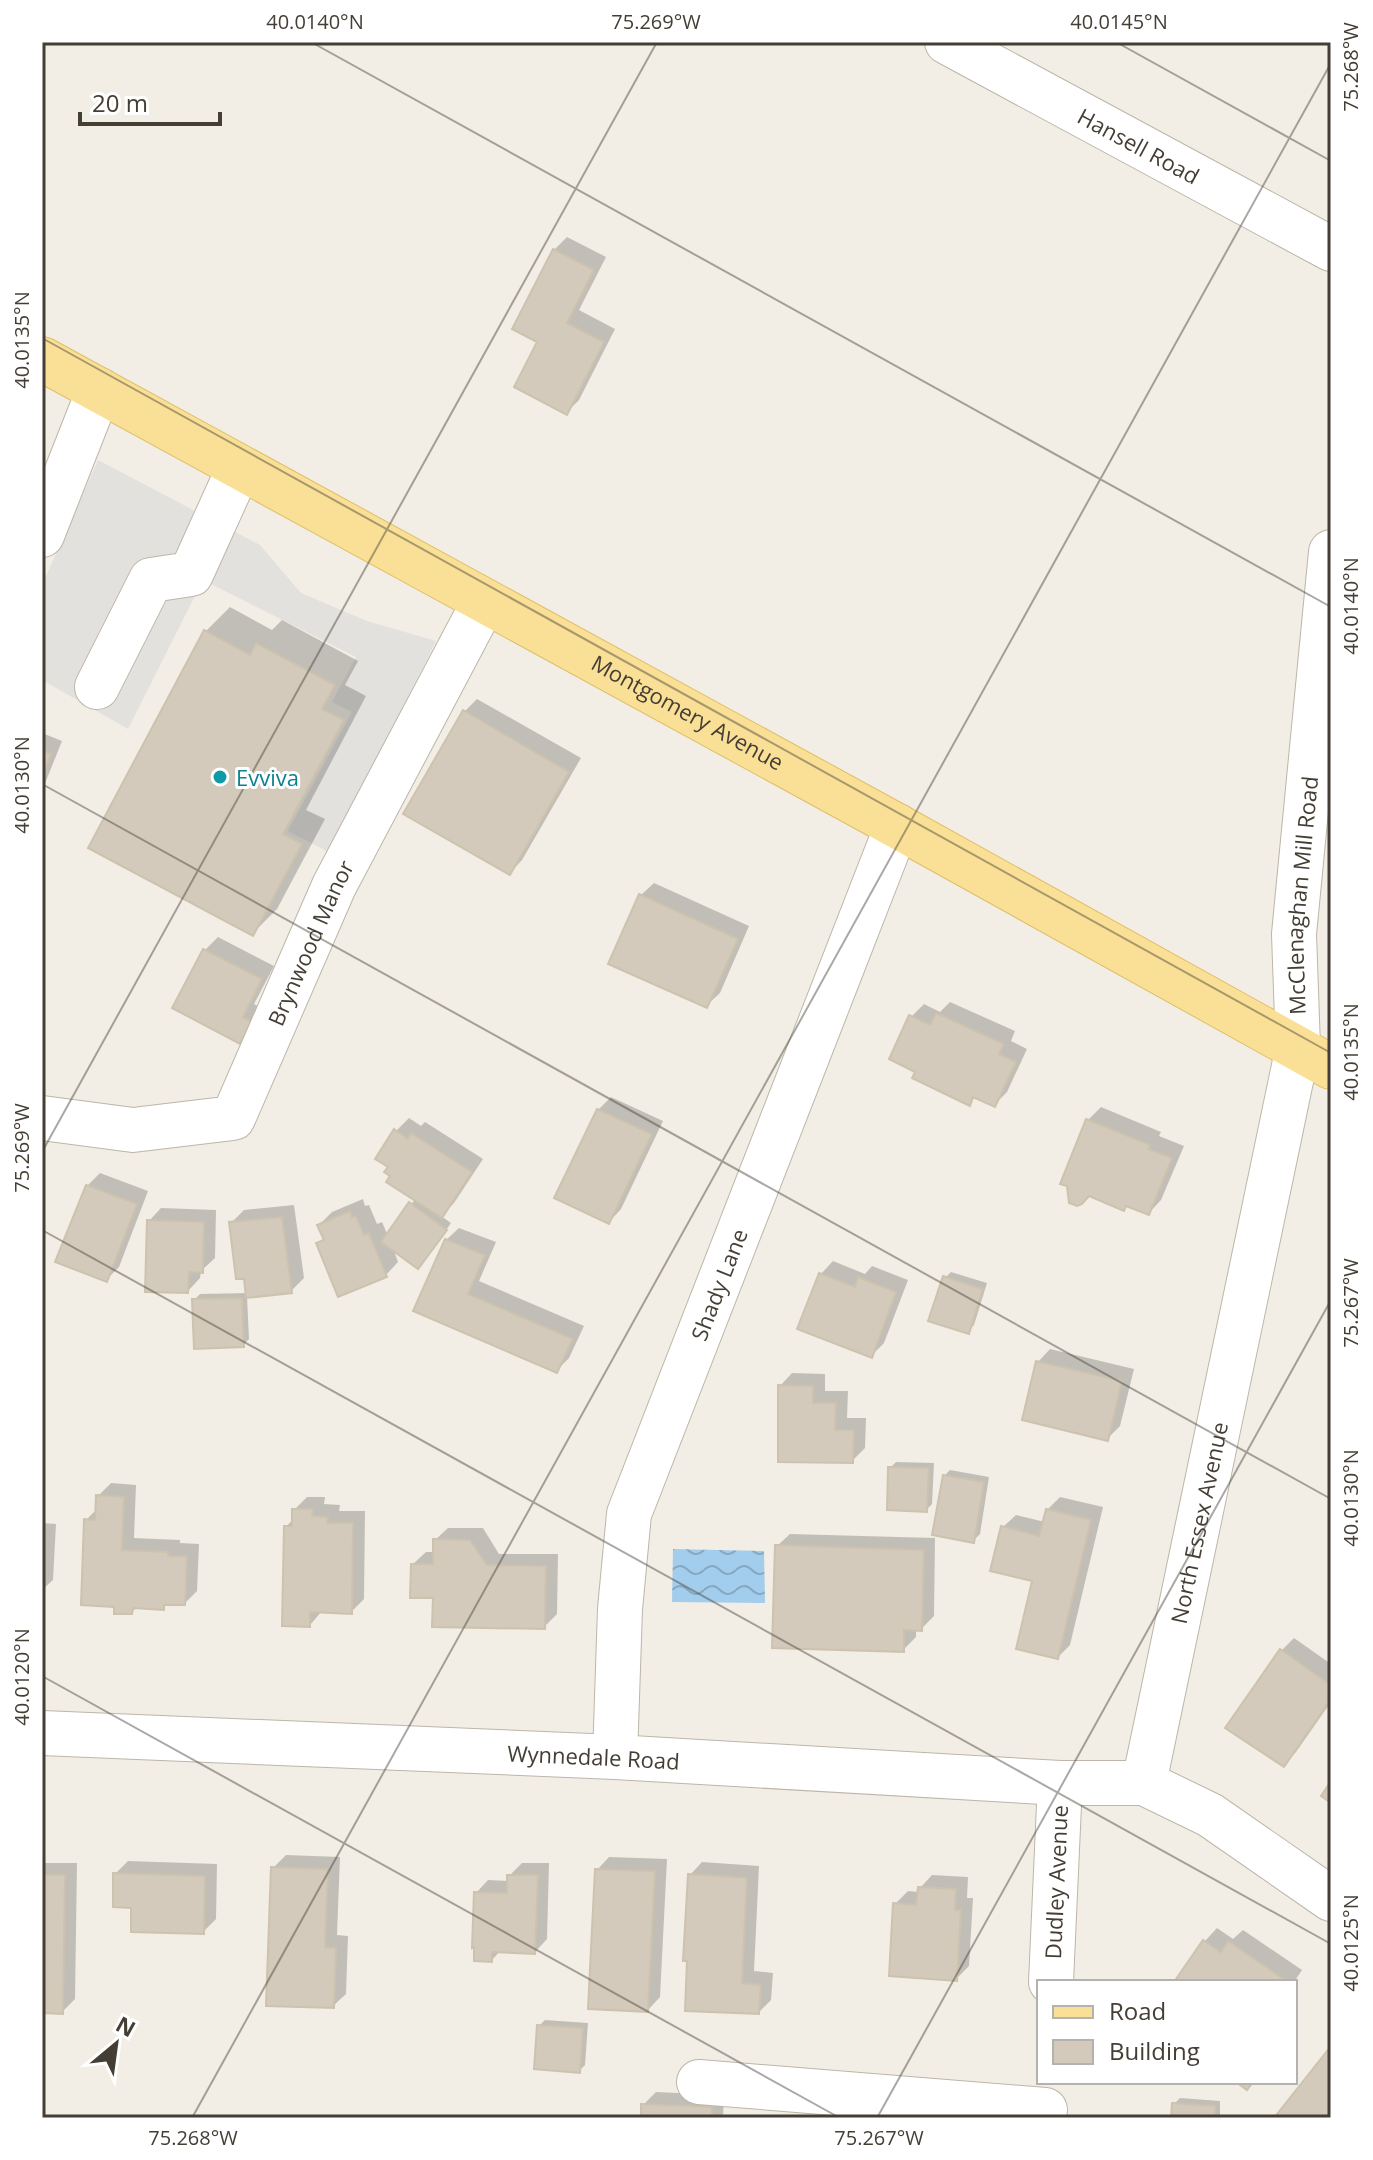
<svg xmlns="http://www.w3.org/2000/svg" width="1373" height="2160" font-family="'Open Sans',sans-serif">
	<style>
		.parking { fill: #e3e1dd }
		.water { fill: url(#water-waves) }
		.shadow { fill: #0003 }
		.building { fill: #d3cabb; stroke: #cdc2ae; stroke-width: 2 }
		.lines { fill: none; stroke-linecap: round; stroke-linejoin: round }
		.minor-casing { stroke: #bdb6a8; stroke-width: 46 }
		.major-casing { stroke: #dfbe66; stroke-width: 46 }
		.minor { stroke: #fff; stroke-width: 44 }
		.major { stroke: #fae096; stroke-width: 44 }
		.ticks { fill: none; stroke: #443e35; stroke-width: 2; stroke-opacity: 0.45 }
		.culture-dot { fill: #0f9aa8; stroke: #fff; stroke-width: 3 }
		.labels { text-anchor: middle; dominant-baseline: central; stroke-width: 6; stroke-linejoin: round; paint-order: stroke }
		.street-label { font-size: 22px; fill: #443e35; stroke: #fff }
		.culture-label { font-size: 22px; fill: #0d838f; stroke: #fff; text-anchor: start }
		.neatline { fill: none; stroke: #443e35; stroke-width: 3 }
		.ticks-label { font-size: 20px; text-anchor: middle; fill: #443e35 }
	</style>
	<defs>
		<pattern id="water-waves" width="16" height="10" patternUnits="userSpaceOnUse" patternTransform="scale(2)"><rect width="16" height="10" fill="#a3cded"/><path d="M0 5q4-4 8 0t8 0" fill="none" stroke="#86a8c1"/></pattern>
	</defs>
	<rect width="100%" height="100%" fill="#f2eee5"/>
	<path class="parking" d="M98 460 260 545 301 593 367 621 436 641 330 853 288 831 352 712 332 702 356 657 203 580 128 729 42 680V585Z"/>
	<path class="water" d="M673 1549 764 1551 765 1603 672 1602Z"/>
	<path class="shadow" d="M567 237 606 257 579 310 615 329 579 400 567 412 540 341 554 250Z
		M230 607 272 630 282 620 358 661 345 685 366 696 306 810 325 819 277 909 253 933 206 631Z
		M477 699 581 758 522 860 510 873 465 711Z
		M42 733 62 741 42 791Z
		M654 883 749 926 720 993 707 1005 641 895Z
		M218 937 274 966 254 1004 263 1009 253 1029 240 1041 175 1007 205 950Z
		M950 1002 1015 1031 1011 1041 1027 1049 1007 1092 994 1105 976 1096 969 1103 918 1071 911 1017 924 1004 940 1012Z
		M611 1097 663 1121 621 1209 609 1222 598 1110Z
		M1101 1107 1161 1132 1159 1136 1184 1146 1161 1200 1149 1213 1088 1120Z
		M409 1118 421 1126 425 1122 483 1159 454 1203 441 1216 451 1223 424 1261 393 1248 398 1262 386 1275 318 1244 325 1237 319 1225 332 1212 363 1199 365 1206 369 1205 377 1224 382 1222 388 1236 416 1198 393 1175 390 1166 396 1131Z
		M100 1173 148 1191 119 1267 106 1280 87 1186Z
		M294 1205 304 1278 291 1291 247 1296 249 1339 243 1345 194 1300 200 1294 248 1293 231 1223 244 1210Z
		M161 1208 216 1210 215 1258 201 1271 200 1278 188 1291 149 1221Z
		M459 1228 496 1242 479 1281 584 1326 569 1358 557 1370 415 1310 446 1240Z
		M833 1261 865 1274 872 1266 908 1280 884 1343 871 1356 821 1274Z
		M951 1272 987 1283 974 1325 968 1331 945 1278Z
		M1050 1349 1134 1369 1120 1426 1107 1439 1038 1362Z
		M792 1373 825 1374V1391H848L847 1418H866L865 1448 852 1461 780 1386Z
		M896 1462 934 1463 932 1504 926 1510 890 1468Z
		M950 1470 989 1477 980 1534 974 1540 944 1476Z
		M111 1483 136 1485 134 1538 180 1540V1543L199 1544 197 1591 185 1603H168L163 1608 137 1607 132 1612 86 1520 98 1508V1496Z
		M307 1497H325L324 1504 340 1505 339 1511H365L364 1599 351 1612 322 1611 310 1625 286 1527 294 1518V1510Z
		M1060 1497 1103 1507 1070 1645 1058 1657 1034 1579 1003 1527 1016 1515 1045 1522 1047 1510Z
		M42 1523 56 1524 53 1580 42 1590Z
		M448 1528H483L499 1554H558L557 1614 544 1627 435 1596 413 1564 426 1552H435V1540Z
		M790 1534 935 1538 934 1616 921 1629H916V1637L903 1650 777 1546Z
		M1294 1638 1331 1664V1702L1296 1752 1283 1765 1281 1651Z
		M286 1855 340 1857 337 1935 348 1936 346 1994 333 2006 273 1868Z
		M609 1857 667 1859 660 1997 648 2010 597 1870Z
		M128 1861 217 1864 216 1919 203 1932 134 1906 115 1874Z
		M702 1862 759 1866 754 1971 773 1973 771 2000 759 2012 687 2009 690 1875Z
		M42 1863H77L75 1999 62 2012 42 2011Z
		M522 1863H549L547 1939 535 1952 501 1950 492 1960 476 1893 488 1880 509 1881V1876Z
		M932 1875 968 1877 967 1898H973L969 1966 956 1979 895 1904 908 1891 919 1892 920 1888Z
		M1217 1928 1233 1939 1243 1930 1302 1970 1294 1982H1176L1205 1941Z
		M545 2020 588 2023 585 2065 579 2071 539 2026Z
		M656 2092 724 2095 723 2118H643V2105Z
		M1180 2098 1220 2101V2118H1173L1174 2104Z"/>
	<path class="building" d="M553 249 594 270 567 323 604 342 567 415 514 387 537 342 512 329Z
		M204 630 250 655 256 643 335 685 322 709 344 720 283 834 302 844 253 936 88 848Z
		M463 710 569 772 510 875 403 814Z
		M42 750 51 754 42 777Z
		M639 894 738 939 707 1008 608 964Z
		M203 949 262 979 243 1017 252 1022 240 1044 172 1008Z
		M936 1013 1004 1044 999 1054 1016 1062 995 1107 973 1097 970 1106 912 1078 915 1072 889 1059 909 1015 930 1025Z
		M597 1109 652 1134 609 1224 554 1198Z
		M1086 1119 1150 1145 1148 1149 1172 1158 1149 1215 1126 1206 1124 1211 1089 1196 1082 1204 1077 1206 1069 1203 1067 1186 1060 1184Z
		M394 1129 408 1139 411 1133 472 1172 442 1218 386 1182 390 1176 384 1172 388 1167 375 1159Z
		M86 1185 137 1204 107 1282 55 1262Z
		M409 1202 447 1230 418 1269 381 1242Z
		M350 1211 352 1217 356 1216 364 1235 369 1233 387 1277 338 1297 316 1243 324 1240 317 1225Z
		M282 1217 292 1293 246 1298 244 1279H236L229 1222Z
		M147 1220 204 1222 203 1273 189 1272 188 1293 145 1292Z
		M445 1239 485 1255 468 1294 573 1339 557 1373 413 1311Z
		M819 1273 855 1287 858 1277 896 1292 872 1358 797 1329Z
		M943 1276 983 1289 969 1334 928 1321Z
		M242 1298 244 1347 194 1349 192 1299Z
		M1036 1361 1122 1381 1108 1441 1022 1420Z
		M778 1385 813 1386V1403H836L835 1430H854L853 1463 778 1462Z
		M888 1467 929 1468 927 1512 887 1510Z
		M943 1475 984 1482 974 1543 932 1535Z
		M96 1495 124 1497 122 1550 168 1552V1556H187L185 1605H164V1610L133 1608 132 1614H114V1607L81 1605 84 1519 95 1520Z
		M292 1509H313L312 1516 328 1517 327 1523H353L352 1614 310 1612V1627L282 1626 284 1526H292Z
		M1046 1509 1091 1520 1058 1659 1016 1649 1032 1581 990 1571 1001 1526 1039 1536Z
		M433 1539 470 1540 487 1565 546 1566 545 1629 432 1627 433 1598H410L411 1564H433Z
		M775 1545 924 1550 922 1631 904 1630V1652L772 1648Z
		M1280 1649 1331 1685V1699L1284 1767 1225 1728Z
		M1331 1781V1803L1321 1796Z
		M271 1867 328 1869 325 1947 336 1948 334 2008 266 2006Z
		M595 1869 655 1871 648 2012 588 2009Z
		M113 1873 205 1876 204 1934 131 1932V1908L113 1907Z
		M688 1874 747 1878 742 1983 761 1985 759 2014 685 2011 687 1961H683Z
		M42 1875H65L63 2014 42 2013Z
		M507 1875H538L535 1954 492 1952V1962L474 1961V1947L472 1948 474 1892 507 1893Z
		M918 1887 956 1889 955 1910H961L957 1981 889 1976 893 1903 916 1905Z
		M1203 1940 1221 1952 1228 1941 1288 1982H1174Z
		M537 2025 583 2028 580 2073 534 2069Z
		M1331 2046V2118H1274Z
		M1236 2082H1253L1247 2090Z
		M1172 2103 1215 2106V2118H1171Z
		M641 2104 712 2107V2118H641Z"/>
	<g class="lines">
		<g class="minor-casing">
			<g id="minor">
				<path id="s1" d="M947 42 1331 249"/>
				<path d="M42 535 99 390"/>
				<path d="M97 687 151 580 191 574 239 468"/>
				<path id="s2" d="M42 1118 133 1130 233 1118 334 886 484 602"/>
				<path id="s3" d="M42 1733 615 1757 1060 1783H1144L1210 1815 1331 1899"/>
				<path id="s4" d="M615 1757 620 1609 629 1514 897 826"/>
				<path id="s5" d="M1144 1783 1298 1047 1294 934 1331 552"/>
				<path id="s6" d="M1051 1982 1060 1783"/>
				<path d="M699 2082 1045 2110"/>
			</g>
		</g>
		<g class="major-casing">
			<g id="major">
				<path id="s7" d="M42 359 897 826 1331 1067"/>
			</g>
		</g>
		<use href="#minor" class="minor"/>
		<use href="#major" class="major"/>
	</g>
	<path class="ticks" d="M311 42 1331 607M1116 42 1331 161M42 338 1331 1053M42 784 1331 1499M42 1152 657 42M42 1230 1331 1944M42 1676 840 2118M192 2118 1331 63M877 2118 1331 1300"/>
	<circle class="culture-dot" cx="220" cy="777" r="8"/>
	<g class="labels">
		<g class="street-label">
			<text stroke="none"><textPath href="#s1" startOffset="218">Hansell Road</textPath></text>
			<text stroke="none"><textPath href="#s7" startOffset="736">Montgomery Avenue</textPath></text>
			<text stroke="none"><textPath href="#s5" startOffset="904">McClenaghan Mill Road</textPath></text>
			<text stroke="none"><textPath href="#s2" startOffset="384">Brynwood Manor</textPath></text>
			<text stroke="none"><textPath href="#s4" startOffset="490">Shady Lane</textPath></text>
			<text stroke="none"><textPath href="#s5" startOffset="266">North Essex Avenue</textPath></text>
			<text stroke="none"><textPath href="#s3" startOffset="552">Wynnedale Road</textPath></text>
			<text stroke="none"><textPath href="#s6" startOffset="100">Dudley Avenue</textPath></text>
		</g>
		<g class="culture-label">
			<text x="236" y="777">Evviva</text>
		</g>
	</g>
	<rect width="1373" height="2160" fill="none" stroke="#ffffff" stroke-width="88"/>
	<rect x="1037" y="1980" width="260" height="104" fill="#ffffff" stroke="#b4b2ae" stroke-width="2"/>
	<rect x="1053" y="2006" width="40" height="12" fill="#fae096" stroke="#b4b2ae" stroke-width="2"/>
	<text x="1109" y="2020" font-size="24" fill="#443e35">Road</text>
	<rect x="1053" y="2040" width="40" height="24" fill="#d3cabb" stroke="#b4b2ae" stroke-width="2"/>
	<text x="1109" y="2060" font-size="24" fill="#443e35">Building</text>
	<g transform="translate(116 2044) rotate(29)" stroke="#ffffff" stroke-width="6" paint-order="stroke">
	<path d="M0-6L14 30L0 20L-14 30Z" fill="#443e35"/>
	<text y="-12" font-size="22" font-weight="bold" text-anchor="middle" fill="#443e35">N</text>
	</g>
	<path d="M80 112v12h140v-12" fill="none" stroke="#443e35" stroke-width="4"/>
	<text x="92" y="112" font-size="24" fill="#443e35" stroke="#ffffff" stroke-width="6" paint-order="stroke">20 m</text>
	<rect x="44" y="44" width="1285" height="2072" class="neatline"/>
	<g class="ticks-label">
		<text x="315" y="29">40.0140°N</text>
		<text x="656" y="29">75.269°W</text>
		<text x="1119" y="29">40.0145°N</text>
		<text transform="translate(1351 67) rotate(-90)" y="7">75.268°W</text>
		<text transform="translate(22 340) rotate(-90)" y="7">40.0135°N</text>
		<text transform="translate(1351 606) rotate(-90)" y="7">40.0140°N</text>
		<text transform="translate(22 785) rotate(-90)" y="7">40.0130°N</text>
		<text transform="translate(1351 1052) rotate(-90)" y="7">40.0135°N</text>
		<text transform="translate(22 1148) rotate(-90)" y="7">75.269°W</text>
		<text transform="translate(1351 1303) rotate(-90)" y="7">75.267°W</text>
		<text transform="translate(1351 1498) rotate(-90)" y="7">40.0130°N</text>
		<text transform="translate(22 1677) rotate(-90)" y="7">40.0120°N</text>
		<text transform="translate(1351 1943) rotate(-90)" y="7">40.0125°N</text>
		<text x="193" y="2145">75.268°W</text>
		<text x="879" y="2145">75.267°W</text>
	</g>
</svg>
